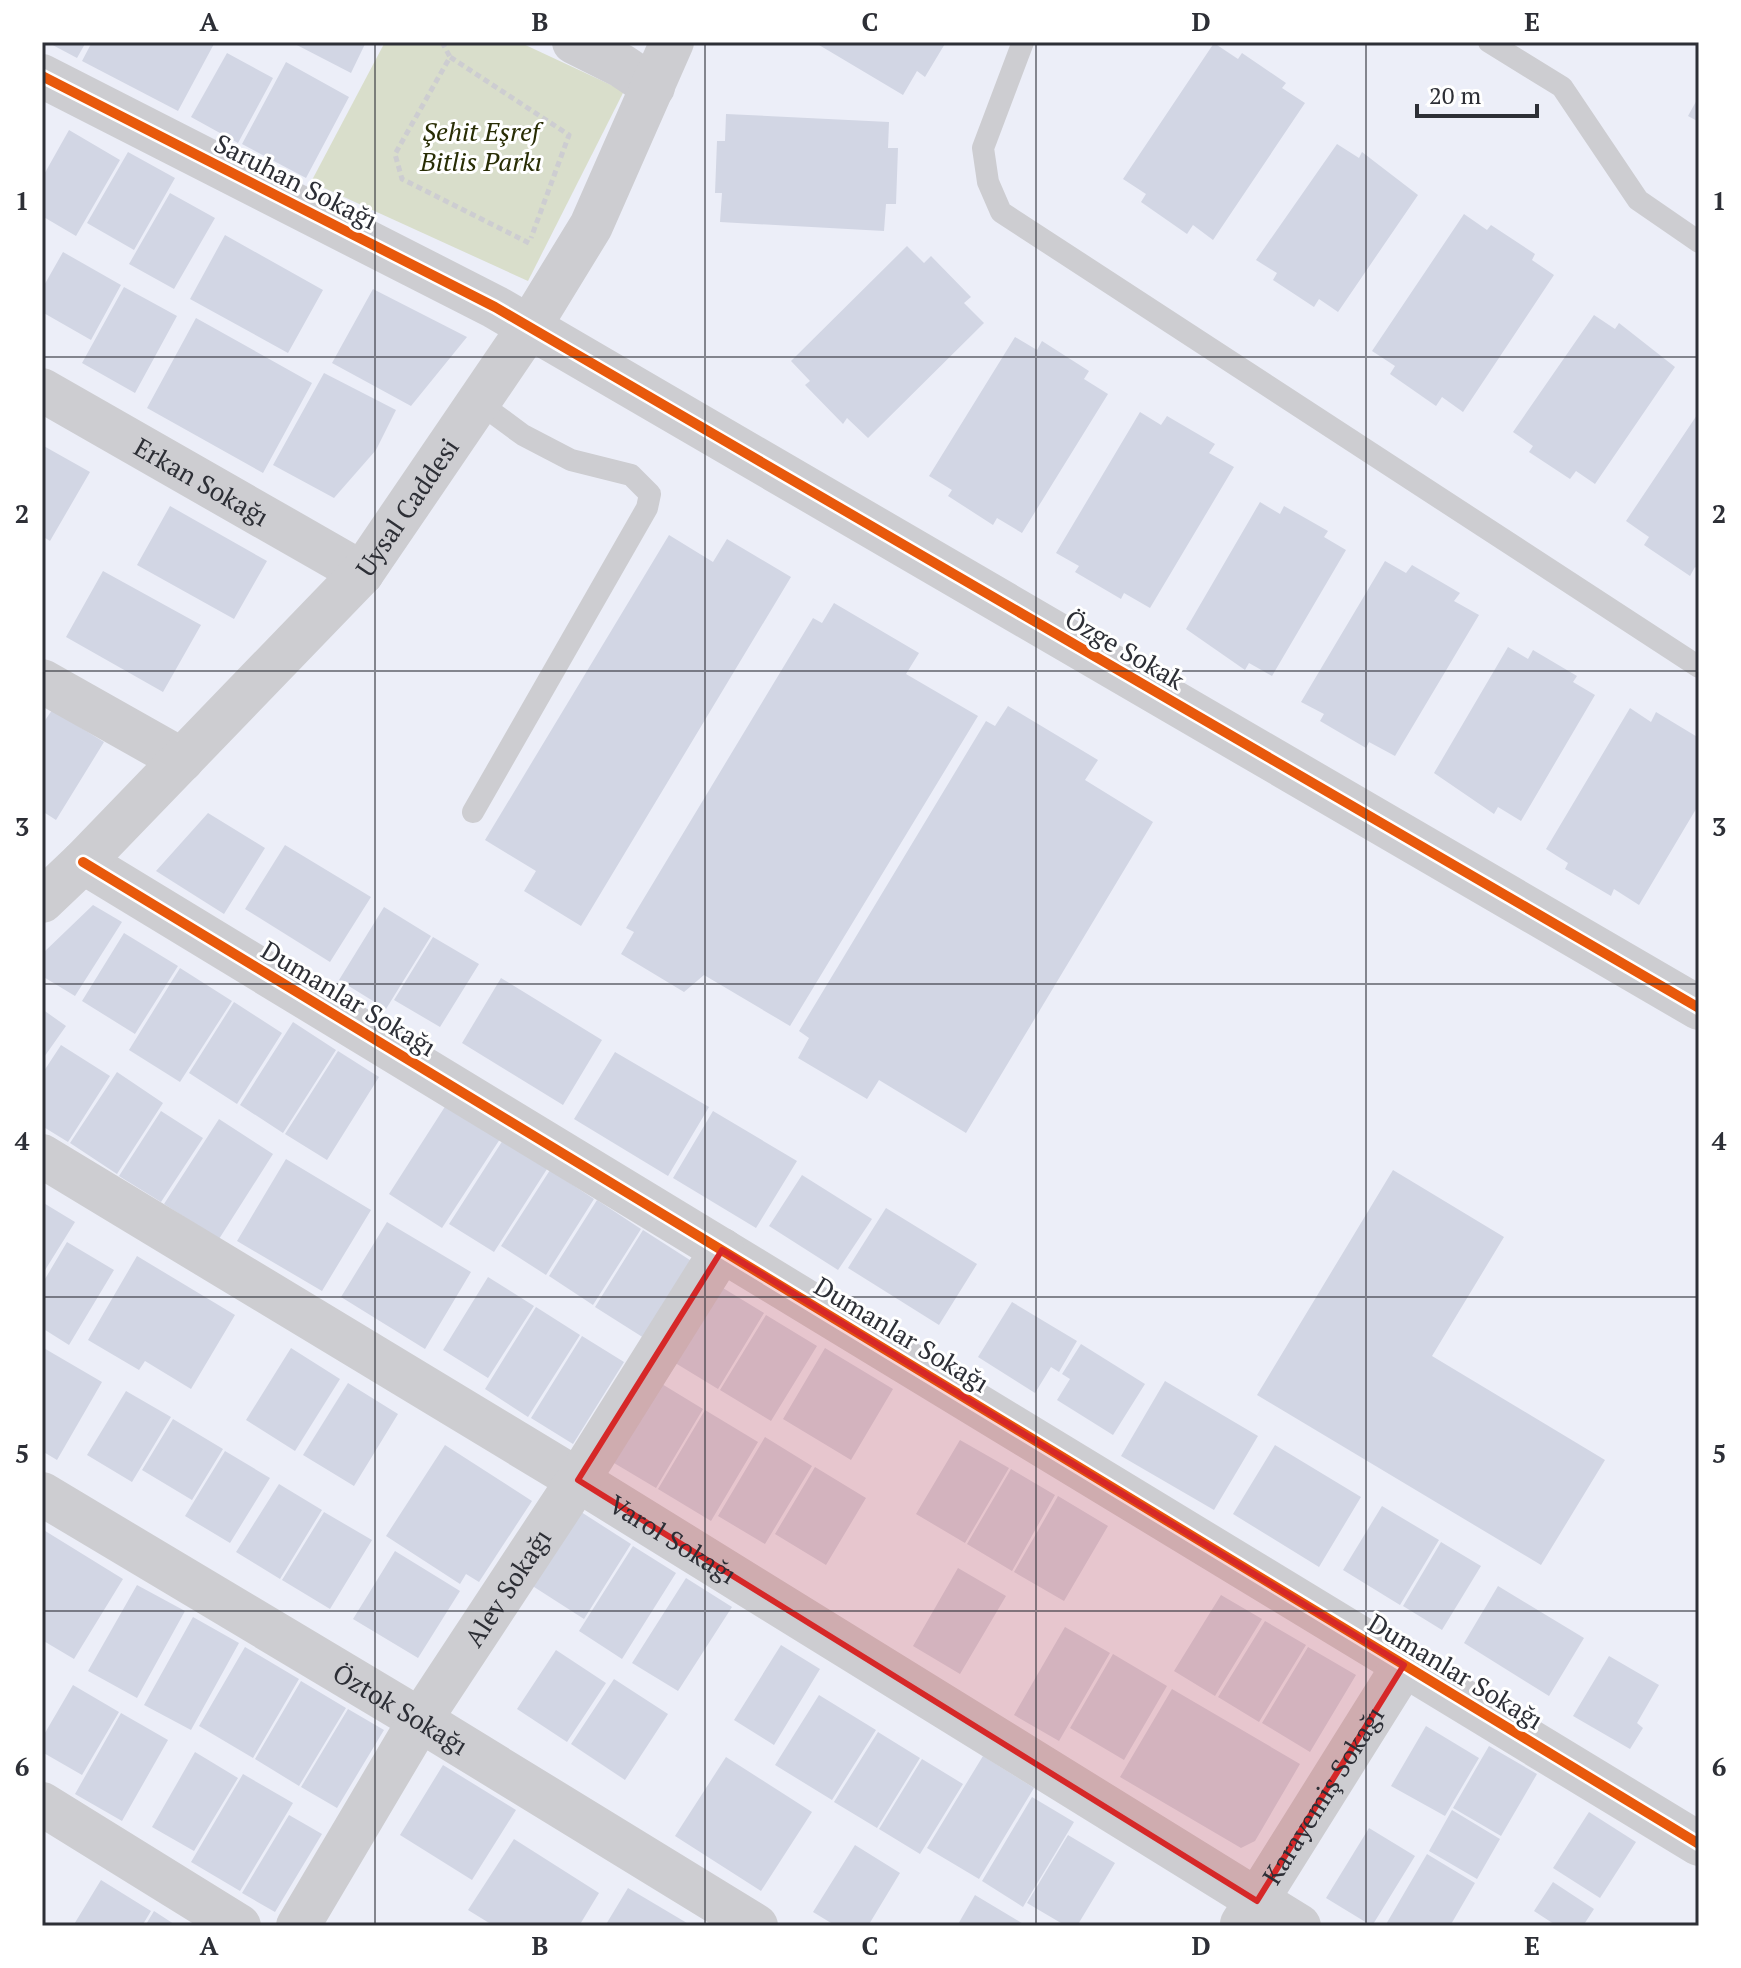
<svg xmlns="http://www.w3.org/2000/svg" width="1741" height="1968" font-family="'PT Serif',serif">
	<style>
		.green { fill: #d9decb }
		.building { fill: #d2d6e4 }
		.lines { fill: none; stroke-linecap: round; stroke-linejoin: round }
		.path { stroke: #cdcdd1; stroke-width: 5; stroke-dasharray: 6 4; stroke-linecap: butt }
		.service { stroke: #cdcdd1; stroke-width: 22 }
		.minor { stroke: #cdcdd1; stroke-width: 44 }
		.tertiary { stroke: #cdcdd1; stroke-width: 44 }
		.cycleway-casing { stroke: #fff; stroke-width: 15 }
		.cycleway { stroke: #e8590c; stroke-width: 10 }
		.marked { fill: #d62828; fill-opacity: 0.2; stroke: #d62828; stroke-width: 6; stroke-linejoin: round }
		.grid { fill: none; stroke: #2d2f36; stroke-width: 2; stroke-opacity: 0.55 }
		.labels { text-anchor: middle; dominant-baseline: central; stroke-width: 6; stroke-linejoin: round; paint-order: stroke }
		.park-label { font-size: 26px; font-style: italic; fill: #282d04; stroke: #fff }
		.street-label { font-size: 26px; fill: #2d2f36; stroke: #fff }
		.neatline { fill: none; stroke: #2d2f36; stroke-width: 3 }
		.grid-label { font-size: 26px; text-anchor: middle; font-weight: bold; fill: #2d2f36 }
	</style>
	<rect width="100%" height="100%" fill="#eceef8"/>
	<path class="green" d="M385 42H519L624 91 528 281 311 182Z"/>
	<path class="building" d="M47 42H86L77 58Z
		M92 42H215L178 111 82 61Z
		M291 42H366L351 73Z
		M814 42H946L925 77 917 71 903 95Z
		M1214 43 1238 59 1242 53 1286 83 1282 88 1305 103 1213 240 1193 225 1187 234 1141 202 1146 194 1123 179Z
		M227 53 273 78 238 143 191 117Z
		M286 62 349 97 306 178 242 144Z
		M1699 96V122L1688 116Z
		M726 114 889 122 888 148H898L896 204H886L884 231 720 222 722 193H715L717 141H725Z
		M69 130 120 160 76 236 42 216V178Z
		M1337 144 1359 158 1362 152 1418 195 1338 312 1319 299 1314 307 1273 280 1277 273 1256 260Z
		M128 152 175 178 134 250 87 223Z
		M170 193 215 218 174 289 129 264Z
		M1464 214 1487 230 1491 225 1535 254 1532 260 1554 275 1463 412 1442 397 1436 406 1390 374 1395 366 1372 351Z
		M225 235 323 290 288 353 190 299Z
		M907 246 924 263 931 256 971 297 964 303 984 323 868 438 847 418 843 424 805 385 810 381 791 361Z
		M63 252 121 285 91 340 42 312V289Z
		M124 287 177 316 135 393 82 363Z
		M373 289 467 337 411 406 332 363Z
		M1594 315 1615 329 1619 323 1675 367 1595 484 1576 471 1570 479 1529 452 1533 446 1513 432Z
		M196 318 312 383 263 473 147 408Z
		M1015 337 1037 350 1042 341 1089 371 1084 379 1108 394 1022 533 997 518 993 525 948 496 952 490 929 476Z
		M324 373 396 410 376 450 334 498 273 465Z
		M1140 412 1161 425 1167 416 1215 444 1209 453 1234 467 1150 608 1124 593 1121 599 1075 572 1079 566 1056 553Z
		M1699 412V570L1695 567 1690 576 1644 545 1649 537 1626 521Z
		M42 445 90 472 50 541 42 536Z
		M1260 502 1280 514 1284 506 1328 531 1324 537 1346 550 1272 676 1249 663 1245 670 1186 629Z
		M170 506 267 561 234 619 137 565Z
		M669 535 713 562 727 539 791 577 581 926 524 891 536 871 485 840Z
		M1385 561 1406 573 1412 565 1460 593 1454 601 1479 615 1395 756 1369 742 1366 748 1320 721 1324 714 1301 702Z
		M103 571 201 625 163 692 66 637Z
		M834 603 919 653 906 674 978 716 790 1026 704 975 684 992 621 954 634 932 626 928 813 618 822 623Z
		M1508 647 1528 659 1533 650 1577 676 1573 682 1595 695 1521 821 1498 807 1494 814 1434 773Z
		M1008 706 1098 760 1085 780 1153 822 966 1133 879 1080 867 1099 798 1058 809 1038 799 1031 986 721 995 726Z
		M1630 708 1651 722 1656 712 1699 738V804L1639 905 1614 889 1611 896 1565 869 1568 863 1546 849Z
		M52 710 104 742 56 820 42 811V725Z
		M208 813 265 848 224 914 156 871Z
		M285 845 371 897 330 962 245 909Z
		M93 905 122 922 75 996 42 976V954Z
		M384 907 431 936 386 1009 339 980Z
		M124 933 178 966 135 1034 82 1001Z
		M433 937 479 964 440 1027 394 1000Z
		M180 968 232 1001 180 1082 129 1050Z
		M501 978 602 1040 563 1105 462 1043Z
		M234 1002 282 1033 237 1104 189 1073Z
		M42 1009 66 1026 42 1060Z
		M293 1022 336 1050 283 1133 240 1105Z
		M61 1045 110 1076 68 1142 42 1126V1074Z
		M338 1051 379 1077 327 1160 285 1134Z
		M615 1052 709 1107 668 1176 574 1119Z
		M117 1072 163 1103 117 1174 70 1143Z
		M446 1105 500 1139 442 1228 389 1194Z
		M161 1111 203 1138 161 1202 119 1176Z
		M713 1111 797 1161 756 1228 673 1178Z
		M219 1119 273 1154 219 1239 164 1204Z
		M503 1140 547 1169 494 1252 449 1224Z
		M286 1159 371 1210 322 1291 237 1241Z
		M550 1170 594 1199 546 1275 501 1246Z
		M1393 1170 1504 1237 1432 1356 1605 1460 1541 1565 1257 1395Z
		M802 1175 872 1219 838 1270 769 1226Z
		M597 1200 641 1229 593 1305 549 1276Z
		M42 1202 75 1222 42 1275Z
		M886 1208 977 1264 939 1325 848 1268Z
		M387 1222 471 1272 425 1349 341 1297Z
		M643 1230 693 1262 644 1338 595 1307Z
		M67 1242 114 1270 69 1345 42 1328V1284Z
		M137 1256 235 1315 191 1389 145 1361 139 1370 88 1340Z
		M488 1277 534 1306 488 1378 443 1350Z
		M718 1285 764 1313 718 1389 672 1361Z
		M1012 1302 1077 1341 1059 1372 1051 1367 1035 1393 978 1357Z
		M536 1307 580 1335 528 1417 485 1389Z
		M766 1315 817 1346 771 1421 720 1390Z
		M582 1336 624 1362 573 1444 531 1418Z
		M1081 1344 1145 1384 1113 1435 1057 1400 1070 1379 1062 1374Z
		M42 1347 102 1382 57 1460 42 1451Z
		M291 1348 340 1379 295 1451 246 1420Z
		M825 1348 893 1389 851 1460 783 1419Z
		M657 1381 703 1409 656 1488 609 1460Z
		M1165 1381 1258 1436 1214 1510 1121 1456Z
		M348 1383 398 1414 354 1486 303 1455Z
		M126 1391 171 1417 132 1482 87 1455Z
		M705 1410 758 1442 711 1521 658 1489Z
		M173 1419 223 1449 192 1500 142 1470Z
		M765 1437 812 1466 765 1544 718 1516Z
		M960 1440 1009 1468 965 1543 916 1514Z
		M445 1445 532 1501 479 1582 466 1574 460 1584 386 1536Z
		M1275 1445 1361 1497 1319 1567 1233 1514Z
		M225 1451 270 1478 230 1543 185 1516Z
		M815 1467 866 1498 826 1565 775 1534Z
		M1011 1469 1055 1495 1012 1571 967 1544Z
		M279 1484 322 1510 280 1579 236 1552Z
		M1058 1496 1108 1526 1064 1601 1014 1572Z
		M1382 1506 1439 1540 1400 1605 1343 1570Z
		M578 1510 631 1544 584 1619 531 1585Z
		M324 1512 372 1540 330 1609 282 1580Z
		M42 1529 123 1579 74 1659 42 1640Z
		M1441 1542 1481 1566 1442 1630 1403 1606Z
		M633 1546 676 1573 622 1659 579 1631Z
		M395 1551 460 1591 418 1658 353 1619Z
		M958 1568 1006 1596 960 1674 913 1646Z
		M686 1578 732 1607 678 1691 632 1663Z
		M137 1585 185 1611 137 1698 88 1671Z
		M1498 1586 1584 1638 1549 1696 1464 1643Z
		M1221 1595 1262 1619 1215 1696 1174 1671Z
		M193 1617 239 1643 191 1730 144 1705Z
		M1265 1621 1306 1645 1259 1722 1218 1697Z
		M1065 1627 1110 1653 1059 1741 1014 1715Z
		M781 1645 820 1669 774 1745 734 1720Z
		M245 1647 299 1679 253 1758 199 1726Z
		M1308 1647 1356 1675 1310 1752 1262 1723Z
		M556 1650 606 1683 567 1742 517 1709Z
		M1113 1654 1167 1686 1124 1760 1070 1728Z
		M1609 1656 1659 1685 1637 1723 1643 1728 1630 1749 1573 1716Z
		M614 1679 668 1714 625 1780 571 1744Z
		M301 1681 346 1708 299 1786 255 1759Z
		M73 1685 119 1712 82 1775 42 1752V1738Z
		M1172 1689 1300 1764 1255 1841 1241 1848 1120 1777Z
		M819 1695 876 1730 832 1800 775 1765Z
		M348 1709 384 1730 337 1808 301 1787Z
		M121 1713 168 1740 122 1821 75 1794Z
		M1426 1726 1479 1758 1445 1816 1391 1786Z
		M878 1732 920 1758 877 1828 834 1802Z
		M1489 1746 1537 1774 1501 1836 1453 1808Z
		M195 1752 238 1778 194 1851 152 1827Z
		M983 1756 1034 1788 979 1879 927 1848Z
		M726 1757 812 1812 761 1891 675 1836Z
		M922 1759 963 1784 920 1854 879 1829Z
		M443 1765 516 1810 472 1880 400 1835Z
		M243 1774 293 1803 240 1891 191 1862Z
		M1032 1797 1074 1822 1023 1907 982 1881Z
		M1452 1810 1500 1839 1477 1879 1429 1851Z
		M1589 1812 1636 1842 1600 1898 1553 1868Z
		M289 1815 322 1834 275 1912 242 1893Z
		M1369 1828 1415 1856 1372 1926 1326 1898Z
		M1068 1835 1115 1863 1077 1926H1066L1027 1903Z
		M514 1839 599 1893 579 1926H494L468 1910Z
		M855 1845 900 1873 868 1926H836L813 1912Z
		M1427 1854 1475 1883 1450 1926H1385Z
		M101 1880 151 1911 142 1926H73Z
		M1553 1882 1594 1909 1583 1926H1557L1534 1911Z
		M628 1888 692 1926H605Z
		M975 1895 1027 1926H957Z
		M154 1911 177 1926H145Z"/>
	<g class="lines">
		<path class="path" d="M442 42 450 57
			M529 243 402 179 395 154 450 57 569 135 531 238"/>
		<path class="service" d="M1023 42 983 148 988 182 1001 212 1699 667
			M1489 42 1562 87 1638 200 1699 242
			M473 812 647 508 650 494 631 475 571 460 523 435 478 402"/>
		<g class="minor">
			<path d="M574 42 622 66 653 87"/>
			<path d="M42 76 495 307 1699 1008"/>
			<path id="s1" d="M42 390 362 573"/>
			<path d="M42 681 182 760"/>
			<path d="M83 862 1699 1844"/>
			<path id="s2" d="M42 1156 578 1480 1299 1926"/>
			<path id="s3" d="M42 1494 420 1720 756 1926"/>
			<path d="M42 1804 239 1926"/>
			<path id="s4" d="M1242 1924 1404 1665"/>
			<path id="s5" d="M298 1926 420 1720 578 1480 722 1250"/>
		</g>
		<path class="tertiary" id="s6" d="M42 901 83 862 362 573 528 329 591 226 672 42"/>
		<g class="cycleway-casing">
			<path id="cycleway" d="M42 76 495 307 1699 1008
				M83 862 1699 1844"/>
		</g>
		<use href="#cycleway" class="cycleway"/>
	</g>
	<path class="marked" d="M722 1250 1404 1665 1257 1901 578 1480Z"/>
	<path class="grid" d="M375 42V1926M705 42V1926M1036 42V1926M1366 42V1926M42 357H1699M42 671H1699M42 984H1699M42 1297H1699M42 1611H1699"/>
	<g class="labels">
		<g class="park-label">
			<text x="481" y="131">Şehit Eşref<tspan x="481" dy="30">Bitlis Parkı</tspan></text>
		</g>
		<g class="street-label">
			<text transform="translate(296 181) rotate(27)">Saruhan Sokağı</text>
			<text stroke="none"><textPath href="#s1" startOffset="184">Erkan Sokağı</textPath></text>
			<text stroke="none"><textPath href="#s6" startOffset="538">Uysal Caddesi</textPath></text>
			<text transform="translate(1125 649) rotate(30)">Özge Sokak</text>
			<text transform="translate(349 998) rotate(31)">Dumanlar Sokağı</text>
			<text transform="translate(902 1334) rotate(31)">Dumanlar Sokağı</text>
			<text stroke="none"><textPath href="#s2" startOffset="738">Varol Sokağı</textPath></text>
			<text stroke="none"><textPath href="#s5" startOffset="398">Alev Sokağı</textPath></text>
			<text transform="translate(1456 1671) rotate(31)">Dumanlar Sokağı</text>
			<text stroke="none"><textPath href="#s3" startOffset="418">Öztok Sokağı</textPath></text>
			<text stroke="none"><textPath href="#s4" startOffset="152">Karayemiş Sokağı</textPath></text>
		</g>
	</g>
	<rect width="1741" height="1968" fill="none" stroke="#ffffff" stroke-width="88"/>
	<path d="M1417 104v12h120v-12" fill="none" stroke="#2d2f36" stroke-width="4"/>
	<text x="1429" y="104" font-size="24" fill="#2d2f36" stroke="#ffffff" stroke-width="6" paint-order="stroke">20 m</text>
	<rect x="44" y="44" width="1653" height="1880" class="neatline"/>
	<g class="grid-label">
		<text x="209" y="31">A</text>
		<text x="540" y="31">B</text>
		<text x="870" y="31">C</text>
		<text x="1201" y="31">D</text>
		<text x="1532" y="31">E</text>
		<text x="22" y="210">1</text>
		<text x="1719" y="210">1</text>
		<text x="22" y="523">2</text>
		<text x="1719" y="523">2</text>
		<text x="22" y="836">3</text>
		<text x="1719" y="836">3</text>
		<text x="22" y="1150">4</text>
		<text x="1719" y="1150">4</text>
		<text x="22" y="1463">5</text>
		<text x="1719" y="1463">5</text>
		<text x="22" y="1776">6</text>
		<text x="1719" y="1776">6</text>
		<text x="209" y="1955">A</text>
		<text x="540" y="1955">B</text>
		<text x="870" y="1955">C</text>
		<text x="1201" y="1955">D</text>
		<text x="1532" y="1955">E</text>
	</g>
</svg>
